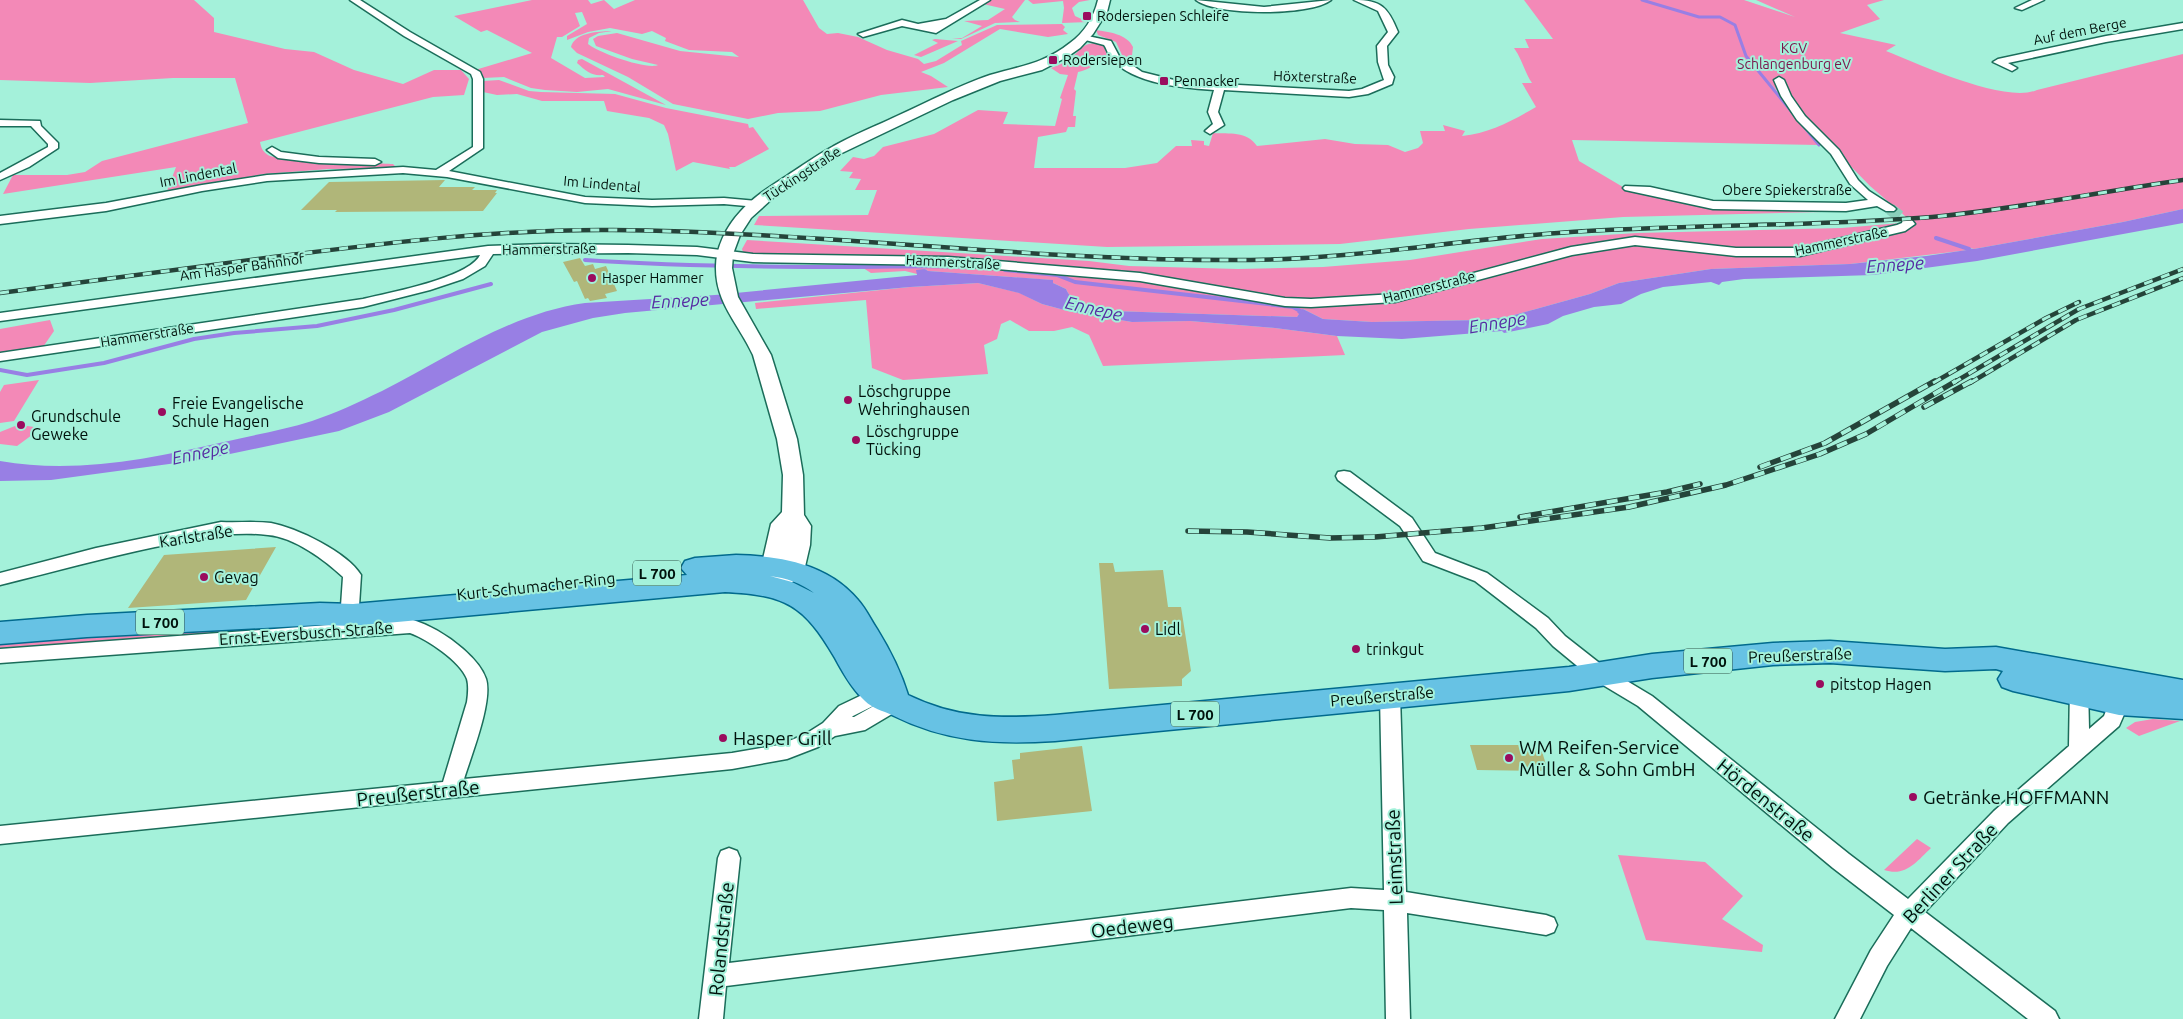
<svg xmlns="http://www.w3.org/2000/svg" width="2183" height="1019" font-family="Ubuntu,sans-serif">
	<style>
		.green { fill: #f389b7 }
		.water { fill: #987fe4 }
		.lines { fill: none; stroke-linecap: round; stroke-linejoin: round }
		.stream-far1 { stroke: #987fe4; stroke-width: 3 }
		.stream { stroke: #987fe4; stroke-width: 4 }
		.building { fill: #b0b679 }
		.minor-tunnel { stroke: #8bd0bb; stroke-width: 12; stroke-dasharray: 12 6; stroke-linecap: butt }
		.minor-casing { stroke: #1b6d5a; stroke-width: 3 }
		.tertiary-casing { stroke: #1b6d5a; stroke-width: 3 }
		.primary-casing { stroke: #016a8d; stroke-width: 3 }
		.minor { fill: #fff; fill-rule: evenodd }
		.tertiary { fill: #fff; fill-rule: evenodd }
		.primary { fill: #67c2e4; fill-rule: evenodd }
		.rail-far1-casing { stroke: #25443a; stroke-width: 4.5 }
		.rail-casing { stroke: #25443a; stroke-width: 5.5 }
		.rail-far1 { stroke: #a4f1da; stroke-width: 3; stroke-dasharray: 9; stroke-linecap: butt }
		.rail { stroke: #a4f1da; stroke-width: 4; stroke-dasharray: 11; stroke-linecap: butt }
		.poi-dot { fill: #9a0c5e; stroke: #a4f1da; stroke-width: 2 }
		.labels { text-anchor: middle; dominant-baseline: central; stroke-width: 4; stroke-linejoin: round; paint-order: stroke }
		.far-poi-label { font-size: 14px; fill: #00120c; stroke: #a4f1da; text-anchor: start }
		.far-street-label { font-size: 14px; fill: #00120c; stroke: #a4f1da }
		.far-park-label { font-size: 14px; fill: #7a154b; stroke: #a4f1da }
		.shield { fill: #a4f1da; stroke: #31554a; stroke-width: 1 }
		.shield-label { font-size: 15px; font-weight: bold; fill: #00120c }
		.poi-label { font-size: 16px; fill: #00120c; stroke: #a4f1da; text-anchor: start }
		.street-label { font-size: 16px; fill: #00120c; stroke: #a4f1da }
		.water-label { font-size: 18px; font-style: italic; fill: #562ca3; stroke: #a4f1da }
		.near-poi-label { font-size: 19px; fill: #00120c; stroke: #a4f1da; text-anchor: start }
		.near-street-label { font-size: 19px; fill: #00120c; stroke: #a4f1da }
	</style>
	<rect width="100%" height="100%" fill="#a4f1da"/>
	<path class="green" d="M0 0H194L214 18V32L285 49 314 52 354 70 403 84 434 70H461L469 79 464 95 433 97 260 142C261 147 262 151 268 155 279 162 373 163 393 164L397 168 329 169 264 174 167 191 176 167 3 194 13 175H67L85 172 102 161 248 123 235 78H173L90 83 0 80Z
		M532 0H588L591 4 604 0 614 9 635 0H803L819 28 827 34 838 33 858 37 887 50 918 59 924 64 936 61 962 45 961 41 997 25 1062 24 1065 27 1063 30 1068 34 1048 37 1000 29 944 63 921 72 931 76 948 87 881 95 820 111 778 113 748 119 673 104 628 77 577 53 571 47C575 33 595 32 608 31H612L599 33 589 38 588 44C599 53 647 70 658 65L632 59 596 46 593 39 598 36 617 33 680 51 739 57 732 52 689 50 665 41 666 38 652 31 642 34 610 28 588 32 567 40V36L587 24 582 12 575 13 580 26 562 37H557L551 58 585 78 605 77 603 75C591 76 586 71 577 63L578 60 582 59 666 105 608 89 577 92 545 90 531 88 504 77 483 78 482 75 475 70 532 53 487 30 481 32 454 16Z
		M989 0H1025L1012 17 1015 20 1020 22 995 23 961 39 952 38H962L982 26 964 21 988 20 1005 9 983 4Z
		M1028 0H1090L1079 2 1072 8 1075 16 1088 22 1062 23 1064 8 1063 1 1033 4Z
		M1524 0H1744L1795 17 1756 0H1884L1867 5 1880 19 1840 33 1896 45 1886 51C1919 64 2005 104 2037 90L2183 54V209L2123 222 1974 249 1964 246 1969 250 1850 264 1711 269 1619 283 1590 294 1536 309 1507 317 1482 320 1372 322 1323 319 1303 309 1297 317 1112 311C1095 308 1073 306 1066 289L1053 283 1052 280 928 271 925 269 917 274 905 271 871 273 849 259 750 255 743 252 742 249 747 240 1089 261 1129 266 1238 269 1323 267 1410 260 1542 239 1637 233 1842 228 1912 222 1870 186 1760 73 1819 145 1572 140 1579 161 1628 190 1701 207 1713 205 1813 207 1822 212 1623 217 1469 229 1340 244 1107 247 754 225 759 216 868 215 877 190H855L861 179 849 178 853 172 840 171 853 157 864 159 874 156 883 147 934 134 978 110 1008 112 1003 124 1055 126 1062 99 1060 98 1068 75 1060 74 1051 68C1057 66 1064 63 1069 59 1083 50 1083 39 1103 45L1108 57C1100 62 1086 71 1078 72L1074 89 1076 91 1073 116H1076L1075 127H1068L1066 132 1038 137 1034 168H1125L1157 163 1176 146H1192L1191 140 1204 141V145L1209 146 1213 133C1229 134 1247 131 1257 146L1325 139 1355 144 1388 145 1405 152 1418 148 1423 143 1420 131H1445L1443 125 1465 131 1462 136C1490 133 1512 121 1536 107L1522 83H1532C1524 71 1522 59 1514 48H1529L1525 39H1553Z
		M1096 30C1109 32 1127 34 1133 47L1131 64 1122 55 1116 42 1098 35Z
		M935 39 958 41 921 57 914 55 938 43 932 40Z
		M499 80 529 91 541 92 615 94 666 108 748 124 749 128 753 127 769 149 735 167H729L730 169 693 162 676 171 668 134 664 125 649 118 607 111 604 101H542L517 94 497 95 483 92V81Z
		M978 283 1020 293 1042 304 1068 311 1132 322 1190 321 1275 328 1337 336 1345 355 1103 366 1089 335 1072 327 1054 331H1029L1010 320 1001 324 997 339 984 345 988 374 903 380 872 368 866 300 756 309 755 303 910 287Z
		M50 320 54 331 43 347 0 353V329Z
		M39 380 14 421 0 423V392L4 385Z
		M21 425 34 427 32 435 17 446 0 444V432L15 426Z
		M374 619 364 624 0 652V643L59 635Z
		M2153 719 2180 721 2139 736 2126 728 2135 722Z
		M1917 839 1931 848C1916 862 1906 877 1884 870Z
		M1618 855 1705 862 1743 896 1722 919 1763 945 1762 952 1646 940Z"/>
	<path class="water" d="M2183 209V223L1977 261 1873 275 1744 279 1722 282 1719 285 1711 282 1663 287 1641 294 1621 304 1594 307 1563 316 1548 324 1504 333 1502 331 1402 339 1337 336 1275 328 1190 321 1132 322 1068 311 1042 304 1019 293 978 283 910 287 625 313 593 318 542 332 389 412 339 431 206 459 51 480 0 481V461C75 474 150 459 224 442 253 435 284 430 312 421 336 413 359 402 382 391 447 358 511 313 585 303L715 295 917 275 916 270 925 269 928 271 1053 280V283L1066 289C1073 306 1095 308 1112 311L1297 317 1299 314 1297 312 1303 309 1323 319 1372 322 1482 320 1507 317 1536 309 1590 294 1619 283 1711 269 1850 264 1926 256 1967 250 1960 247 1974 249 2123 222Z"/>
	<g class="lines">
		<path class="stream-far1" d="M1642 0 1699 17H1720L1735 25 1746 56 1819 145"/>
		<path class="stream" d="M1936 238 1969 249
			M585 260C672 266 761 267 848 267 890 267 932 265 974 267
			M1005 270 1057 275 1075 282 1293 307 1304 313
			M0 370 27 375 104 363 194 339 234 333 317 326 394 310 491 284"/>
	</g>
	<path class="building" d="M445 180 439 187H475L472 190H497L495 193H497L483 211 335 212 337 210H301L329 182Z
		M580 258 585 266 593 264 595 269 606 266 617 291 605 294 607 298 590 301 588 298 585 299 577 281 574 282 563 262Z
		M276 547 246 600 128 608 164 555Z
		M1099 563H1113L1115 572 1163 570 1168 607H1181L1191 671 1182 679V686L1109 689Z
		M1470 745H1540L1548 771 1477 770Z
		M1082 746 1092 811 997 821 994 782 1014 779 1012 760 1020 759V753Z"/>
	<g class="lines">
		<path class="minor-tunnel" d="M1890 209 1907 222"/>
		<g class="minor-casing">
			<path id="minor" d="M350 0H360L410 32 480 72 483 79V148L449 171 585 197 652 200 724 198 757 201 763 204 757 207 724 204 652 206 585 203 447 177 403 173 267 181 202 191 106 211 0 224V216L106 203 202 185 267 175 403 167 436 170 473 147V79L471 74 404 36Z
				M980 0H990L936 33 902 26 863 37 858 34 902 20 918 24 946 19Z
				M1196 0 1264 7 1331 0C1311 16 1216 16 1196 0Z
				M1354 0C1381 0 1388 7 1398 32L1387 46 1388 65 1394 77 1392 84 1368 94 1349 97 1224 90 1218 112 1224 125 1210 134 1205 131 1213 124 1208 112 1214 90C1183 88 1133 84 1112 59 1108 55 1107 49 1104 45L1078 38 1083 35 1111 41 1119 56 1142 72 1182 82 1349 91 1362 89 1384 80 1378 62 1377 46 1388 32 1378 11Z
				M2032 0H2044L2022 10 2015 8Z
				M2183 23V29L2106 42 2008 63 2017 68 2012 71 1993 62 1998 59 2106 36Z
				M1779 77 1784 80 1791 96 1805 116 1839 150 1858 180 1869 191 1894 207 1896 209 1894 211H1886L1877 206 1846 211 1713 209 1625 190 1623 188 1625 186 1650 187 1713 201 1846 203 1868 200 1850 184 1831 154 1797 120 1781 96 1774 80Z
				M0 120 40 121 41 126 58 143V148L29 167 0 180V173L48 147V144L31 126H0Z
				M272 147 281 152 319 157 375 159 381 162 375 165 319 163 278 158 267 150Z
				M1907 218 1911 219 1915 224 1905 231 1800 256H1736L1635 245 1572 255 1395 302 1311 307 1285 306 1140 281 948 265 753 262 697 255 628 253 493 254 485 266 463 279 430 290 363 307 0 361V353L363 299C388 293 469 278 480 255L0 321V313L488 246 546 244 628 245 697 247 753 254 948 257 1140 273 1285 298 1311 299 1395 294 1571 247 1635 237 1736 248H1800L1897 225 1902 223 1903 219Z
				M1344 471 1350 472 1412 518 1435 553 1487 573 1548 618 1565 636 1607 669 1652 696 1849 854 1908 899 1994 811 2069 746 2070 686 2072 681 2079 679 2086 681 2088 686 2089 729 2104 716 2109 703 2106 695 2109 690 2116 688 2123 690 2129 703 2119 726 2008 823 1925 912 2055 1011 2059 1019H2028L1911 928 1887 966 1860 1019H1835L1871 950 1894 915 1833 868 1638 706 1593 679 1553 646 1536 628 1475 581 1423 561 1400 526 1338 480 1336 476 1338 472Z
				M221 522C237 523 255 521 271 523 297 528 347 552 361 575L359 606 356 611 350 612 344 611 341 606 343 577C325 560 294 537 268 535 229 530 193 540 155 547 103 558 52 572 0 585V573L96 548Z
				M410 619C430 625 447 635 463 649 472 657 482 667 486 679 493 701 471 756 464 779L732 753 779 745 804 735 823 723 839 706 885 684 892 686 894 691 890 697 895 695 902 698 905 703 902 708 865 730 835 736 818 747 787 759 732 769 0 844V826L443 782 467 702C468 695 469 686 467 679 460 661 427 639 410 633L0 663V649ZM879 703 854 717H852L853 716Z
				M1390 688 1397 690 1400 695 1406 892 1546 915 1554 918 1557 925 1554 932 1546 935 1407 913 1410 1019H1386L1384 910 1351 908 726 986 723 1019H699L718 858 721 851 729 848 737 851 740 858 729 963 1351 888 1384 890 1380 695 1383 690Z"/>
		</g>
		<g class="tertiary-casing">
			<path id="tertiary" d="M1098 0H1110L1107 12 1093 34 1080 48 1067 57 1042 70 1000 81 953 100 842 153 774 197 751 218 740 235 733 254 732 268 738 297 771 355 797 439 803 475 804 515 811 526 810 545 804 571 801 577 776 591 768 593 760 591 757 585 771 524 782 512 783 475 777 439 753 355C739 324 715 303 716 266 716 247 727 226 740 212 753 197 771 186 788 175 802 166 817 155 832 147 853 135 876 126 897 116 928 102 958 86 990 75 1020 66 1044 64 1070 43 1084 33 1094 17 1098 0Z"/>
		</g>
		<g class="primary-casing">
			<path id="primary" d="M736 555C781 556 828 564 858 600 866 609 871 620 877 629 890 650 901 672 908 695 957 719 1001 719 1055 715L1569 667 1652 654 1773 643 1830 641 1945 649 1996 647 2183 680V719L2119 715 2013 691 2002 687 1998 679 2003 671 1996 669 1945 671 1830 663 1773 665 1652 678 1569 691 1055 741C995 745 946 742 892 715 883 711 872 708 865 701 852 689 843 673 835 658 804 605 786 595 725 592L353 626 320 625 87 637 0 644V622L87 615 320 603 353 604 687 575 681 568 685 561 695 558ZM770 576C786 578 801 583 814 593L792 582Z"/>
		</g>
		<use href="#minor" class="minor"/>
		<use href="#tertiary" class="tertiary"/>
		<use href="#primary" class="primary"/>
		<g class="rail-far1-casing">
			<path id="rail-far1" d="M0 293C91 281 182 269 273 257 386 243 499 229 613 230 826 232 1038 262 1251 260 1354 259 1456 240 1558 233 1683 224 1808 227 1932 217 2017 209 2099 192 2183 180
				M1933 383 2046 318 2079 302
				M1953 383 2079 309 2183 269
				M1970 383 2076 320 2183 278"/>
		</g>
		<g class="rail-casing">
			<path id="rail" d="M1924 407 1972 381
				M1760 467 1825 443 1935 381
				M1520 517 1667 492 1700 484
				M1188 531 1247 532 1330 538 1375 537 1482 528 1629 507 1726 485 1820 454 1866 434 1956 381"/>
		</g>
		<use href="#rail-far1" class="rail-far1"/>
		<use href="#rail" class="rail"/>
	</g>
	<g class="poi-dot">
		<rect x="1082" y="11" width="10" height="10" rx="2.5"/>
		<rect x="1048" y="55" width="10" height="10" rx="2.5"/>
		<rect x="1159" y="76" width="10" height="10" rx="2.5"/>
		<circle cx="592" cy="278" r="5"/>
		<circle cx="848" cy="400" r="5"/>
		<circle cx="162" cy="412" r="5"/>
		<circle cx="21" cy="425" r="5"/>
		<circle cx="856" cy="440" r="5"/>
		<circle cx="204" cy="577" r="5"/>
		<circle cx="1145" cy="629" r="5"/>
		<circle cx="1356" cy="649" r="5"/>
		<circle cx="1820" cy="684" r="5"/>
		<circle cx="723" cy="738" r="5"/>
		<circle cx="1509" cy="758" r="5"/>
		<circle cx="1913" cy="797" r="5"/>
	</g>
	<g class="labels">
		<g class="far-poi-label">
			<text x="1097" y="16">Rodersiepen Schleife</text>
			<text x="1063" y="60">Rodersiepen</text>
			<text x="1174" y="81">Pennacker</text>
			<text x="602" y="278">Hasper Hammer</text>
		</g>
		<g class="far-street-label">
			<text transform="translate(2080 31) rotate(-11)">Auf dem Berge</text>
			<text transform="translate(1315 77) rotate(2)">Höxterstraße</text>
			<text transform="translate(802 174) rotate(-33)">Tückingstraße</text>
			<text transform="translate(198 175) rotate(-11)">Im Lindental</text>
			<text transform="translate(602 184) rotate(5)">Im Lindental</text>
			<text x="1787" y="190">Obere Spiekerstraße</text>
			<text transform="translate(1841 241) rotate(-12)">Hammerstraße</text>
			<text transform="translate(549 249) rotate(-1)">Hammerstraße</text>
			<text transform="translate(953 262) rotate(3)">Hammerstraße</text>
			<text transform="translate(242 267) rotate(-8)">Am Hasper Bahnhof</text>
			<text transform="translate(1429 287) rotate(-14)">Hammerstraße</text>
			<text transform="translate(147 335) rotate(-9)">Hammerstraße</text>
		</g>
		<g class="far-park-label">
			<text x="1794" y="48">KGV<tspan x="1794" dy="16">Schlangenburg eV</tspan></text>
		</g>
		<g class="shield">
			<rect x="633" y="560.5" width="48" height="25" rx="4"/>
			<rect x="136" y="609.5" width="48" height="25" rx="4"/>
			<rect x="1684" y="648.5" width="48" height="25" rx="4"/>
			<rect x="1171" y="701.5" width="48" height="25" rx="4"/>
		</g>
		<g class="shield-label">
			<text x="657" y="573">L 700</text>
			<text x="160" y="622">L 700</text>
			<text x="1708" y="661">L 700</text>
			<text x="1195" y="714">L 700</text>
		</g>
		<g class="poi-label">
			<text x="858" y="391">Löschgruppe<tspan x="858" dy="18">Wehringhausen</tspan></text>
			<text x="172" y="403">Freie Evangelische<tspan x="172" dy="18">Schule Hagen</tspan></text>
			<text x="31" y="416">Grundschule<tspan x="31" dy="18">Geweke</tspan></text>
			<text x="866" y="431">Löschgruppe<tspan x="866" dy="18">Tücking</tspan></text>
			<text x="214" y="577">Gevag</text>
			<text x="1155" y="629">Lidl</text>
			<text x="1366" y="649">trinkgut</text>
			<text x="1830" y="684">pitstop Hagen</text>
		</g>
		<g class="street-label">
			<text transform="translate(196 536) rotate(-9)">Karlstraße</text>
			<text transform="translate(536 586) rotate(-6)">Kurt-Schumacher-Ring</text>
			<text transform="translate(306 633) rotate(-4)">Ernst-Eversbusch-Straße</text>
			<text transform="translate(1800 655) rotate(-2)">Preußerstraße</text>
			<text transform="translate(1382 696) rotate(-5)">Preußerstraße</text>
		</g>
		<g class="water-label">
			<text transform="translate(1895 264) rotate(-4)">Ennepe</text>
			<text transform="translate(680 300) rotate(-3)">Ennepe</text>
			<text transform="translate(1094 308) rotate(13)">Ennepe</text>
			<text transform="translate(1497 322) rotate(-9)">Ennepe</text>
			<text transform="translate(200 452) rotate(-12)">Ennepe</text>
		</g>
		<g class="near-poi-label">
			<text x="733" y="738">Hasper Grill</text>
			<text x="1519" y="747">WM Reifen-Service<tspan x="1519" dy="22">Müller &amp; Sohn GmbH</tspan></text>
			<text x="1923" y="797">Getränke HOFFMANN</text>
		</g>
		<g class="near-street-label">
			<text transform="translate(418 793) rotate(-6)">Preußerstraße</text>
			<text transform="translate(1766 800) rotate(39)">Hördenstraße</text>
			<text transform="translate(1394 857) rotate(-92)">Leimstraße</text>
			<text transform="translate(1950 873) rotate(-47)">Berliner Straße</text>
			<text transform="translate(1132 926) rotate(-7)">Oedeweg</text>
			<text transform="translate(721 939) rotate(-84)">Rolandstraße</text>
		</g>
	</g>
</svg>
